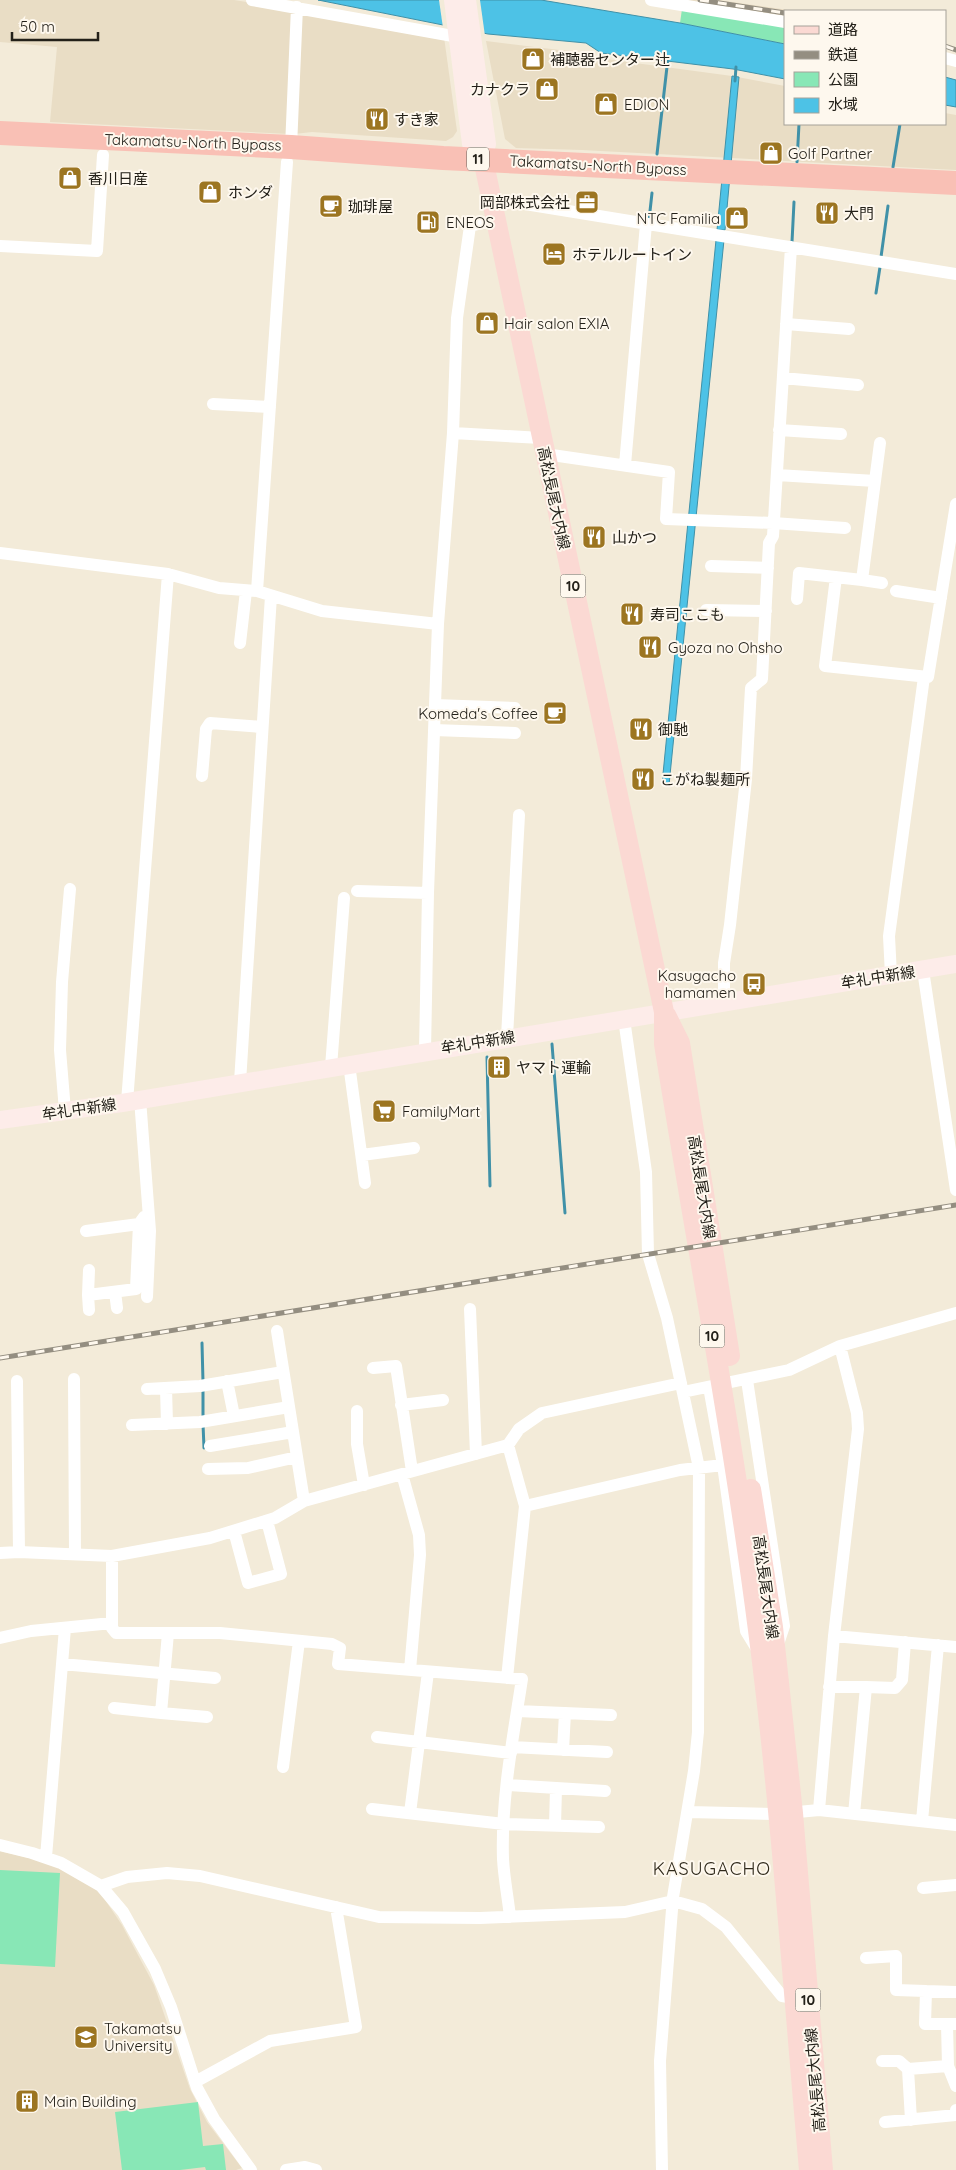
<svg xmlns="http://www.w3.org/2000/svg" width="956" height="2170" font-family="Quicksand,'Noto Sans JP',sans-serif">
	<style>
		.built { fill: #e9ddc5 }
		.green { fill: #88e7b6 }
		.water { fill: #4dc2e6; stroke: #4091a8 }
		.pier { fill: #f3ebd9 }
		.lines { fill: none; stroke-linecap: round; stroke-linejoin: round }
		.stream { stroke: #4091a8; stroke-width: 3 }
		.street { stroke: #fff; stroke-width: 12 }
		.secondary { stroke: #fdece9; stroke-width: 18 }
		.primary { stroke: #fbd9d3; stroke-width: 20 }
		.highway { stroke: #f9c0b5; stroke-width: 24 }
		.rail-casing { stroke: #948e81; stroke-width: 5 }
		.rail { stroke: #fef8ee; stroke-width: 3; stroke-dasharray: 9; stroke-linecap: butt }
		.labels { text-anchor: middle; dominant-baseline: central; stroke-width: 4; stroke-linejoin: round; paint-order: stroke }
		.shield { fill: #fef8ee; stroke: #656159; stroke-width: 1 }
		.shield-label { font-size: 14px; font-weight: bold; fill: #232019 }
		.poi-label { font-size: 15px; fill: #232019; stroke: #fef8ee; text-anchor: start }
		.street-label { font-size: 15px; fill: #232019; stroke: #fef8ee }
		.quarter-label { font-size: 18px; letter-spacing: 1px; fill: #2f291b; stroke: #fef8ee }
	</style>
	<rect width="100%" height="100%" fill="#f3ebd9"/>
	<path class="built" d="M0 0H234L295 10 289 134 50 122 57 47 0 42Z
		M676 0H718L795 11H785V17Z
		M300 11 444 37 457 131 453 137 446 141 312 132 294 134Z
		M486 41 576 52 598 58 732 76 785 86V124H945V113L956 115V170L582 150 516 148 505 139Z
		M0 1851 57 1865 99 1891 122 1925 154 1985 190 2089 207 2122 242 2168 236 2170H0Z"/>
	<path class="green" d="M682 9 785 26V44L680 23Z
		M0 1870 60 1873 55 1967 0 1964Z
		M198 2102 203 2146 223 2144 226 2170H206L205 2167 180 2170H122L115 2112Z"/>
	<path class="water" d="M318 0H541L680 23 785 44V79L733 69 601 53 586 43 488 34Z
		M732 76 739 77 725 230H717Z
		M945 77 956 80V107L945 105Z
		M716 240H724L669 785 662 784Z"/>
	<path class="pier" d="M439 0H480L485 36 443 28Z"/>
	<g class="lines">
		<path class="stream" d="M735 81 736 67
			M657 154 668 58
			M797 162 799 124
			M893 167 900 124
			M649 220 652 193
			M792 242 794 202
			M881 257 888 206
			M876 293 880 267
			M552 1044 565 1213
			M487 1057 490 1186
			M202 1343 203 1382
			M203 1389V1417
			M203 1424 204 1448"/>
		<path class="street" d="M252 0 464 38
			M651 0 785 22
			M945 58 956 61
			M291 147 297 7
			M491 202 519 203 956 274
			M0 246 97 251 103 155
			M786 324 849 329
			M783 378 858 385
			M213 404 270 407
			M779 430 841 434
			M453 433 457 318 470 226 495 220
			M545 454 669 472 666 519 773 523 845 528
			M625 465 646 224
			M777 475 875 481 880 443
			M0 553 168 574 219 588 257 591 322 611 438 624 428 893 425 1051
			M711 566 768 568
			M836 577 825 666 928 677 956 504
			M862 580 882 583
			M257 591 287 162
			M896 591 941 598
			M797 599 799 573 862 580 875 481
			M706 610 766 611
			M438 624 453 433 541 438
			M240 643 246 591
			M435 705 515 708
			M434 730 515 733
			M202 776 206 729 210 723 262 727
			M357 891 428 893
			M923 970 956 1190
			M891 975 889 936 924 677
			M724 1003V963L730 925 746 779 751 688 762 679 769 543 773 536 791 247
			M624 1019 646 1172 648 1254 667 1318 699 1468 698 1732 694 1771 673 1897 660 2061 662 2170
			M507 1037 519 815
			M349 1064 365 1183
			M331 1067 344 898
			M240 1082 271 596
			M140 1099 150 1231 147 1297
			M127 1102 168 574
			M65 1111 60 1050 62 982 70 889
			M362 1155 414 1148
			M86 1231 139 1224 144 1217
			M89 1270 88 1295 136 1289 139 1224
			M115 1292 117 1308
			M88 1295 89 1310
			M470 1309 476 1454
			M277 1331 304 1501
			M373 1368 396 1366 412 1471
			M74 1379 75 1554
			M747 1380 784 1626 778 1644
			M17 1381 19 1552
			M227 1381 234 1416
			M709 1387 723 1465 746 1631 757 1649
			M166 1388 167 1424
			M147 1389 200 1386 283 1372
			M683 1392 789 1370 840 1346 956 1313
			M401 1405 443 1400
			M357 1411V1444L364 1485
			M132 1425 200 1422 289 1407
			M210 1446 293 1432
			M208 1469 248 1468 297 1457
			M402 1474 419 1535 420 1555 410 1670
			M525 1506 680 1470 723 1465
			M234 1531 248 1583 281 1574 267 1521
			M0 1553 19 1552 112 1556 210 1538 275 1518 304 1501 508 1445 519 1429 542 1413 681 1383
			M112 1556V1628L116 1633H220L332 1644 340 1648 338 1664 522 1679C513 1738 501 1799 503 1859 504 1878 508 1898 510 1917
			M168 1633 161 1713 207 1717
			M834 1636 956 1647
			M0 1638 31 1631 112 1623
			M62 1664 215 1678
			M507 1678 525 1506 508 1445
			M829 1687H866
			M114 1708 161 1713
			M517 1711 611 1715
			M377 1737 511 1753
			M512 1747 607 1752
			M563 1750 565 1713
			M283 1767 299 1641
			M507 1785 605 1791
			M372 1809 504 1824 599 1827
			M819 1810 834 1636 858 1429 857 1413 840 1346
			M688 1812 777 1814 819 1810 956 1825
			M410 1813 428 1672
			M854 1814 866 1687 895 1688 902 1680 905 1642
			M922 1821 938 1645
			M555 1826 556 1788
			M0 1845 32 1853 61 1863 101 1886 123 1912 155 1969 171 2007 197 2088 214 2119 251 2170
			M46 1857 65 1628
			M101 1886 127 1877 167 1873 200 1876 379 1917 480 1918 625 1912 673 1901 702 1909 726 1927 782 1996 794 1998
			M923 1888 956 1885
			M866 1958 896 1956V1990L956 1992
			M926 1991 925 2024H956
			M947 2024 948 2066 956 2086
			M882 2061H899L908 2069 948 2066
			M908 2069 911 2120
			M195 2082 270 2041 356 2027 336 1907
			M885 2122 956 2115V2110
			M286 2170 305 2167 316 2170"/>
		<path class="secondary" d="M453 0 471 144 483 159
			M467 0 487 144 483 159
			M0 1120 122 1103 956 964"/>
		<path class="primary" d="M483 159 664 1012V1044C695 1239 733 1434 758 1630 781 1809 793 1990 809 2170
			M666 1015 680 1043 730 1356
			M751 1489 773 1627 793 1813 823 2170"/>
		<path class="highway" d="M0 133 291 147 443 158 956 183"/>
		<g class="rail-casing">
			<path id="rail" d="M700 0 785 13
				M945 46 956 50
				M0 1358 956 1205"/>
		</g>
		<use href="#rail" class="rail"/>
	</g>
	<defs>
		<g id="shop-square" transform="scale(1.25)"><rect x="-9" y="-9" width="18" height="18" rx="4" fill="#9c7521" stroke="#fef8ee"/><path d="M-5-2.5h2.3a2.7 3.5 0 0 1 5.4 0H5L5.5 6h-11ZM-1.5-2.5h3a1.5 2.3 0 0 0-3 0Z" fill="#fff"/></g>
		<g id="restaurant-square" transform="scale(1.25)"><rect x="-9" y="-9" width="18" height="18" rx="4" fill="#9c7521" stroke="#fef8ee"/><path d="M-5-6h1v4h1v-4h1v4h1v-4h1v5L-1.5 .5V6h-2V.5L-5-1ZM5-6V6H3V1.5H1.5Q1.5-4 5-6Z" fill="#fff"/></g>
		<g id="office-square" transform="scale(1.25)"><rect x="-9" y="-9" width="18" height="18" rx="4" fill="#9c7521" stroke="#fef8ee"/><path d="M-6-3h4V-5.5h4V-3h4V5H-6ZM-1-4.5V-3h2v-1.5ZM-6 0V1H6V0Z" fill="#fff"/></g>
		<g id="cafe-square" transform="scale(1.25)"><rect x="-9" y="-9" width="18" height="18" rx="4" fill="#9c7521" stroke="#fef8ee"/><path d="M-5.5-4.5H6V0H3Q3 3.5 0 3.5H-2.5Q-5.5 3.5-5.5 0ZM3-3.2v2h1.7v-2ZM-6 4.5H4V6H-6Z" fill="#fff"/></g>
		<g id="fuel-square" transform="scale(1.25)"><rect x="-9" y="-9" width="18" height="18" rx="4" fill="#9c7521" stroke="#fef8ee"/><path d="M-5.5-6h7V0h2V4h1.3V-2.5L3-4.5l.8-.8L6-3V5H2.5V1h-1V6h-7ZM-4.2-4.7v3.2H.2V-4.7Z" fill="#fff"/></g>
		<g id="hotel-square" transform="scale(1.25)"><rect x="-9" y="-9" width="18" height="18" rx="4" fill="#9c7521" stroke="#fef8ee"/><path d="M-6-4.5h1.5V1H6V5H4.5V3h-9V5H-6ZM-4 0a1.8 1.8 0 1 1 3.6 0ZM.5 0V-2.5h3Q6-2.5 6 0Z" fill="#fff"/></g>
		<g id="bus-square" transform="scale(1.25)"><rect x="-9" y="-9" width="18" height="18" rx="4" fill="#9c7521" stroke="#fef8ee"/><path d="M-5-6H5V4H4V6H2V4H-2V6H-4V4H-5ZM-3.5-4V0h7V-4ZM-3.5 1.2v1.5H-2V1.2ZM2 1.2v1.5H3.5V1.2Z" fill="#fff"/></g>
		<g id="building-square" transform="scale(1.25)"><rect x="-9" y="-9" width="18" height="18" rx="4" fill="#9c7521" stroke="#fef8ee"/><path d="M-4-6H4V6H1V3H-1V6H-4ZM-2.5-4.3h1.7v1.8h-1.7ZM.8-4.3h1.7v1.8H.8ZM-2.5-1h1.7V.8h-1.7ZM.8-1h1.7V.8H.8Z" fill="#fff"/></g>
		<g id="supermarket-square" transform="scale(1.25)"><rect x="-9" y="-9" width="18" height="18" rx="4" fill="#9c7521" stroke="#fef8ee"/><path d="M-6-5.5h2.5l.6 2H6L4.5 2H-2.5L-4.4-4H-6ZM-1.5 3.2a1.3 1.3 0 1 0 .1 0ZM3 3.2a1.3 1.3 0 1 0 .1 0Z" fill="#fff"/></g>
		<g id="university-square" transform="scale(1.25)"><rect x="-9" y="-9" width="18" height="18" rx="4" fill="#9c7521" stroke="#fef8ee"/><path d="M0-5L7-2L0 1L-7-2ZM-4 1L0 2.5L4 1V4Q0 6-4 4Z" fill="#fff"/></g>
	</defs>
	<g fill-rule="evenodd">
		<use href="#shop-square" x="533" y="59"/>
		<use href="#shop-square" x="547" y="89"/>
		<use href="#shop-square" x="606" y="104"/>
		<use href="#restaurant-square" x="377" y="119"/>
		<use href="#shop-square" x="771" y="153"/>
		<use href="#shop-square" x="70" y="178"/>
		<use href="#shop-square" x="210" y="192"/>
		<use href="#office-square" x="587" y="202"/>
		<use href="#cafe-square" x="331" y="206"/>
		<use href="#restaurant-square" x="827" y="213"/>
		<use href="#shop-square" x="737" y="218"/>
		<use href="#fuel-square" x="428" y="222"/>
		<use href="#hotel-square" x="554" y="254"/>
		<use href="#shop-square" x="487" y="323"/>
		<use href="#restaurant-square" x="594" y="537"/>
		<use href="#restaurant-square" x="632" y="614"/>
		<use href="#restaurant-square" x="650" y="647"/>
		<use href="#cafe-square" x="555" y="713"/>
		<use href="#restaurant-square" x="641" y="729"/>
		<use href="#restaurant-square" x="643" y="779"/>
		<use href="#bus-square" x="754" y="984"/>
		<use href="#building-square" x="499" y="1067"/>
		<use href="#supermarket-square" x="384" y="1111"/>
		<use href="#university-square" x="86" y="2037"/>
		<use href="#building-square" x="27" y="2101"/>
	</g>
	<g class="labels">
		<g class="shield">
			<rect x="467" y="147.5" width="22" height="23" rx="4"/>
			<rect x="560.5" y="574.5" width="25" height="23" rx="4"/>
			<rect x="699.5" y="1324.5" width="25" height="23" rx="4"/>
			<rect x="795.5" y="1988.5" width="25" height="23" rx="4"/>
		</g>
		<g class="shield-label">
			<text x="478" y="159">11</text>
			<text x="573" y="586">10</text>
			<text x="712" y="1336">10</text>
			<text x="808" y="2000">10</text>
		</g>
		<g class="poi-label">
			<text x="550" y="59">補聴器センター辻</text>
			<text x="530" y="89" text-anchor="end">カナクラ</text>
			<text x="624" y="104">EDION</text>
			<text x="394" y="119">すき家</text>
			<text x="788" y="153">Golf Partner</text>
			<text x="88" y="178">香川日産</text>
			<text x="228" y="192">ホンダ</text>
			<text x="570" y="202" text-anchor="end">岡部株式会社</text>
			<text x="348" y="206">珈琲屋</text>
			<text x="844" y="213">大門</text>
			<text x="720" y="218" text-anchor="end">NTC Familia</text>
			<text x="446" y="222">ENEOS</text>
			<text x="572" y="254">ホテルルートイン</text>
			<text x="504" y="323">Hair salon EXIA</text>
			<text x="612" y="537">山かつ</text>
			<text x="650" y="614">寿司ここも</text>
			<text x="668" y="647">Gyoza no Ohsho</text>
			<text x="538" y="713" text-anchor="end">Komeda's Coffee</text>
			<text x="658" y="729">御馳</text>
			<text x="660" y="779">こがね製麺所</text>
			<text x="736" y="975" text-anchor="end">Kasugacho<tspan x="736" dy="17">hamamen</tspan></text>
			<text x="516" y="1067">ヤマト運輸</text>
			<text x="402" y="1111">FamilyMart</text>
			<text x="104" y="2028">Takamatsu<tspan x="104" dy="17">University</tspan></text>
			<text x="44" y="2101">Main Building</text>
		</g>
		<g class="street-label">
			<text transform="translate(193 142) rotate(2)">Takamatsu-North Bypass</text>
			<text transform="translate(598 165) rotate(3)">Takamatsu-North Bypass</text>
			<text transform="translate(554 498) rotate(78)">高松長尾大内線</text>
			<text transform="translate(878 977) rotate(-9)">牟礼中新線</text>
			<text transform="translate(478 1042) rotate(-9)">牟礼中新線</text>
			<text transform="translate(79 1109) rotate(-8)">牟礼中新線</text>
			<text transform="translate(702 1187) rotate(81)">高松長尾大内線</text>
			<text transform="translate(766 1587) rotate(82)">高松長尾大内線</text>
			<text transform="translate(815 2080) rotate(-95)">高松長尾大内線</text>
		</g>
		<g class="quarter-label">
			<text x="712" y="1868">KASUGACHO</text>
		</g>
	</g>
	<rect x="784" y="10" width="162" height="115" fill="#fef8ee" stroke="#a6a299"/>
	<rect x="794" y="26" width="25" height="8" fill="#fbd9d3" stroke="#a6a299"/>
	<text x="828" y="35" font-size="15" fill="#232019">道路</text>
	<rect x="794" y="51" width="25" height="8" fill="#948e81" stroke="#a6a299"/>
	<text x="828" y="60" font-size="15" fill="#232019">鉄道</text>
	<rect x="794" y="72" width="25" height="15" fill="#88e7b6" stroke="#a6a299"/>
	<text x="828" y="85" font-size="15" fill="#232019">公園</text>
	<rect x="794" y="98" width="25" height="15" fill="#4dc2e6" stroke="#a6a299"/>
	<text x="828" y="110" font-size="15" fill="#232019">水域</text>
	<path d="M12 32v8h86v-8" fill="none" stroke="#232019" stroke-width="2.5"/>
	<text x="20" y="32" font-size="15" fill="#232019" stroke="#fef8ee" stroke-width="4" paint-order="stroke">50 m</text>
</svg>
